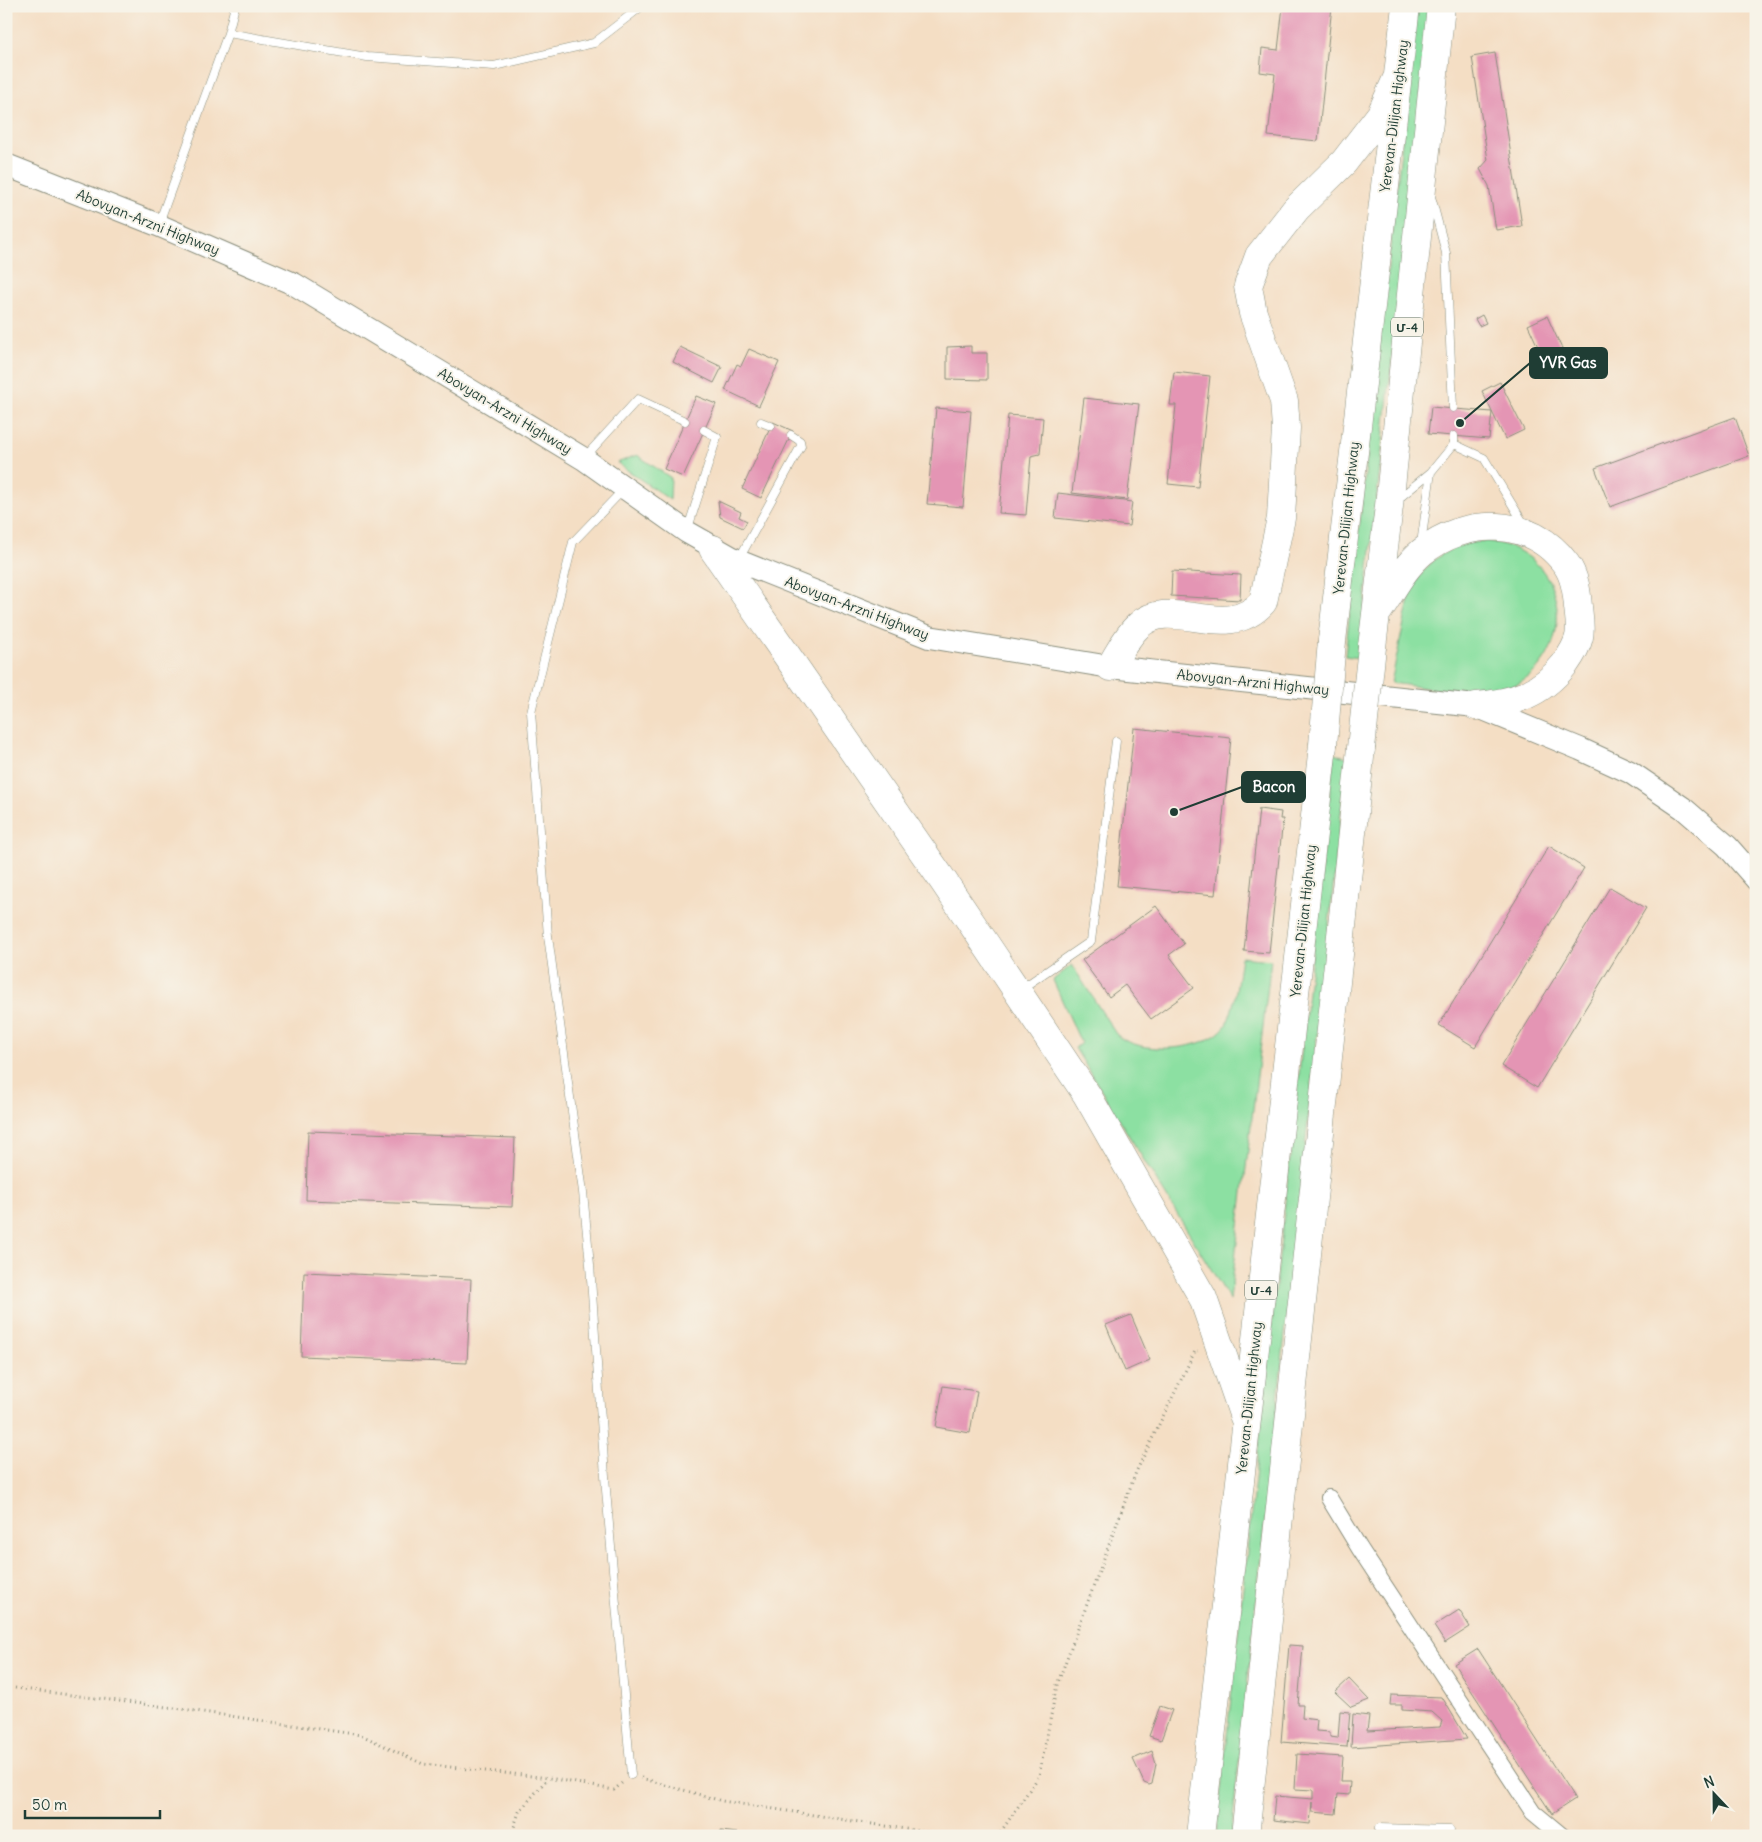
<svg xmlns="http://www.w3.org/2000/svg" width="1762" height="1842" font-family="Delius,'Noto Sans Armenian',sans-serif">
	<style>
		.green { fill: #8ce0a2; stroke: #568e6b }
		.building { fill: #e495b4 }
		.lines { fill: none; stroke-linecap: round; stroke-linejoin: round }
		.lane-casing { stroke: #8a8e7c; stroke-width: 9 }
		.street-casing { stroke: #8a8e7c; stroke-width: 18 }
		.secondary-casing { stroke: #8a8e7c; stroke-width: 24 }
		.highway-casing { stroke: #8a8e7c; stroke-width: 29 }
		.path { stroke: #8a8e7c; stroke-width: 3; stroke-dasharray: 1 4; stroke-linecap: butt }
		.lane { stroke: #fff; stroke-width: 8 }
		.street { stroke: #fff; stroke-width: 16 }
		.secondary { stroke: #fff; stroke-width: 22 }
		.highway { stroke: #fff; stroke-width: 28 }
		.highway-bridge-casing { stroke: #8a8e7c; stroke-width: 29; stroke-linecap: butt }
		.highway-bridge { stroke: #fff; stroke-width: 28 }
		.labels { text-anchor: middle; dominant-baseline: central; stroke-width: 4; stroke-linejoin: round; paint-order: stroke }
		.shield { fill: #f7f3e8; stroke: #60746a; stroke-width: 1 }
		.shield-label { font-size: 12px; font-weight: bold; fill: #1f3d34 }
		.street-label { font-size: 14px; fill: #1f3d34; stroke: #f7f3e8 }
		.leader { fill: none; stroke: #1f3d34; stroke-width: 2 }
		.callout-dot { fill: #1f3d34; stroke: #f7f3e8; stroke-width: 2 }
		.callout { fill: #1f3d34; stroke: #1f3d34; stroke-width: 2 }
		.callout-label { font-size: 15px; text-anchor: middle; font-weight: bold; fill: #fff }
	</style>
	<rect width="100%" height="100%" fill="#f7f3e8"/>
	<filter id="ink" filterUnits="userSpaceOnUse"><feTurbulence type="fractalNoise" baseFrequency=".02" numOctaves="2"/><feDisplacementMap in="SourceGraphic" scale="10" xChannelSelector="R" yChannelSelector="G"/><feConvolveMatrix kernelMatrix="1 2 1 2 8 2 1 2 1" color-interpolation-filters="sRGB"/></filter>
	<filter id="wash" filterUnits="userSpaceOnUse"><feTurbulence type="fractalNoise" baseFrequency=".0096" numOctaves="4" result="noise"/><feDisplacementMap in="SourceGraphic" scale="20" xChannelSelector="R" yChannelSelector="G"/><feGaussianBlur stdDeviation="1.12" result="paint"/><feColorMatrix in="noise" values="0 0 0 0 0 0 0 0 0 0 0 0 0 0 0 0 0 1.4 0 .05"/><feComposite in="paint" operator="in"/></filter>
	<g filter="url(#wash)">
		<rect width="100%" height="100%" fill="#f4dec4"/>
		<path class="green" d="M1417 6H1431L1359 658 1345 656Z
			M637 455 671 478 670 500 617 463Z
			M1484 541C1501 543 1516 547 1530 558 1575 593 1562 670 1508 688 1475 699 1426 687 1391 683L1410 595C1423 562 1449 544 1484 541Z
			M1334 754 1347 757 1231 1836H1216Z
			M1241 957 1271 960 1230 1300 1075 1048 1081 1043 1053 980 1072 965 1116 1034C1138 1056 1209 1052 1226 1025 1235 1009 1238 976 1241 957Z"/>
		<g id="blocks">
			<path class="building" d="M1283 6H1332L1318 141 1268 136 1275 74 1260 72 1262 48 1278 50Z
				M1495 53 1522 226 1496 230 1489 186 1480 169 1488 160 1472 57Z
				M1482 315 1486 323 1479 326 1475 319Z
				M1547 316 1563 351 1544 360 1528 325Z
				M971 346V353H987V380L947 379V347Z
				M680 347 722 367 714 383 673 362Z
				M749 349 779 362 759 406 725 390 737 364 741 366Z
				M1174 372 1210 376 1198 487 1168 484 1176 405H1170Z
				M1500 382 1524 430 1505 439 1482 391Z
				M696 396 716 404 683 477 664 469Z
				M1084 398 1139 404 1127 500 1072 493Z
				M1431 407 1492 412 1489 439 1428 434Z
				M936 408 971 411 963 507 927 504Z
				M1008 415 1043 418 1040 454 1031 456 1026 515 999 513Z
				M1735 417 1749 456 1610 507 1595 468Z
				M773 422 793 431 761 498 742 489Z
				M1058 493 1132 502 1129 526 1055 518Z
				M718 501 741 512 739 517 747 521 743 528 720 517Z
				M1172 571 1241 575 1240 600 1171 596Z
				M1134 728 1231 738 1215 895 1117 886Z
				M1259 809 1281 812 1280 819H1283L1269 953 1244 951Z
				M1549 846 1584 868 1475 1047 1439 1025Z
				M1610 887 1646 908 1537 1088 1501 1066Z
				M1156 906 1184 944 1169 955 1194 988 1151 1019 1125 985 1109 997 1082 960Z
				M308 1131 515 1138 512 1207 306 1200Z
				M304 1272 471 1279 467 1363 301 1356Z
				M1131 1315 1150 1360 1125 1371 1106 1325Z
				M943 1386 977 1391 970 1433 936 1427Z
				M1459 1610 1470 1627 1445 1643 1434 1626Z
				M1289 1645 1303 1646 1298 1705H1303L1302 1718 1317 1720 1316 1731 1330 1732V1737L1338 1738 1340 1711 1350 1712 1347 1747 1281 1742Z
				M1478 1649 1575 1799 1552 1814 1454 1664Z
				M1349 1679 1369 1700 1351 1707 1335 1692Z
				M1391 1695 1442 1697 1467 1739 1351 1747 1353 1714 1369 1716 1367 1731 1440 1727 1442 1721 1432 1712 1402 1710V1705H1390Z
				M1160 1706 1172 1710 1161 1740 1149 1736Z
				M1152 1751 1156 1764 1152 1784 1149 1785 1144 1783 1133 1759Z
				M1297 1754 1343 1757 1341 1782H1350L1349 1795 1338 1794 1336 1814 1312 1812V1802L1310 1824 1273 1820 1275 1796 1313 1799V1790L1295 1789Z
				M721 1831 737 1833 736 1836H721Z"/>
		</g>
	</g>
	<g filter="url(#ink)">
		<use href="#blocks" fill-opacity="0" stroke="#8a8e7c" stroke-width="1"/>
		<g class="lines">
			<g class="lane-casing">
				<path id="lane" d="M228 33 235 6
					M1432 200 1446 253 1453 408
					M159 223 228 33 367 57 494 66 594 43 642 6
					M761 422 771 426
					M1454 444 1484 458 1524 524
					M585 457 638 399 685 421
					M623 490 573 542 531 712 548 936 583 1192 590 1265 606 1490 631 1775
					M1397 500 1431 472
					M688 528 717 437 704 430
					M1421 544 1431 472 1454 444V436
					M739 559 801 446 800 441 791 435
					M1021 989 1091 941 1116 741
					M1379 1836V1828L1450 1830"/>
			</g>
			<g class="street-casing">
				<path id="street" d="M1329 1498 1360 1549 1533 1812 1562 1836"/>
			</g>
			<g class="secondary-casing">
				<path id="secondary" d="M6 165 158 225 294 284 584 459 687 532 738 561 929 637 1110 667 1476 706 1580 749 1630 772 1683 808 1727 846 1756 879"/>
			</g>
			<g class="highway-casing">
				<path id="highway" d="M713 549 944 882 1087 1095 1203 1298 1244 1417
					M1379 610C1392 591 1404 567 1422 552 1465 517 1531 516 1566 564 1575 576 1577 593 1578 607 1579 616 1581 628 1579 637 1577 646 1570 657 1565 664 1541 694 1514 703 1476 706
					M1332 641 1406 6
					M1372 647 1389 506 1441 6
					M1110 667C1119 653 1126 637 1138 626 1171 594 1226 644 1263 602L1281 518 1286 428 1284 401 1253 313 1248 286 1259 256 1296 209 1344 162 1381 114 1398 76
					M1200 1836 1323 745
					M1245 1836 1361 748"/>
			</g>
			<path class="path" d="M15 1688 182 1709 361 1735 423 1764 549 1778 614 1790 623 1782
				M641 1778 722 1801 951 1836
				M511 1836 519 1812 548 1778
				M998 1836 1039 1776 1057 1685 1136 1472 1195 1351H1198"/>
			<use href="#lane" class="lane"/>
			<use href="#street" class="street"/>
			<use href="#secondary" class="secondary"/>
			<use href="#highway" class="highway"/>
			<g class="highway-bridge-casing">
				<path id="highway-bridge" d="M1323 745 1332 641
					M1361 748 1372 647"/>
			</g>
			<use href="#highway-bridge" class="highway-bridge"/>
		</g>
	</g>
	<g class="labels">
		<g class="shield">
			<rect x="1391" y="317.5" width="32" height="19" rx="4"/>
			<rect x="1245" y="1280.5" width="32" height="19" rx="4"/>
		</g>
		<g class="shield-label">
			<text x="1407" y="327">Մ-4</text>
			<text x="1261" y="1290">Մ-4</text>
		</g>
		<g class="street-label">
			<text transform="translate(1394 116) rotate(-83)">Yerevan-Dilijan Highway</text>
			<text transform="translate(148 222) rotate(22)">Abovyan-Arzni Highway</text>
			<text transform="translate(505 411) rotate(31)">Abovyan-Arzni Highway</text>
			<text transform="translate(1346 518) rotate(-84)">Yerevan-Dilijan Highway</text>
			<text transform="translate(857 608) rotate(21)">Abovyan-Arzni Highway</text>
			<text transform="translate(1253 682) rotate(6)">Abovyan-Arzni Highway</text>
			<text transform="translate(1303 921) rotate(-84)">Yerevan-Dilijan Highway</text>
			<text transform="translate(1249 1398) rotate(-84)">Yerevan-Dilijan Highway</text>
		</g>
	</g>
	<path class="leader" d="M1460 423L1530 363M1174 812L1242 787"/>
	<g class="callout-dot">
		<circle cx="1460" cy="423" r="5"/>
		<circle cx="1174" cy="812" r="5"/>
	</g>
	<g class="callout">
		<rect x="1530" y="348" width="77" height="30" rx="5"/>
		<rect x="1242" y="772" width="63" height="30" rx="5"/>
	</g>
	<g class="callout-label">
		<text x="1568" y="368">YVR Gas</text>
		<text x="1274" y="792">Bacon</text>
	</g>
	<rect width="1762" height="1842" fill="none" stroke="#f7f3e8" stroke-width="25"/>
	<g transform="translate(1714 1794) rotate(338)" stroke="#f7f3e8" stroke-width="4" paint-order="stroke">
	<path d="M0-4L9 19L0 12L-9 19Z" fill="#1f3d34"/>
	<text y="-8" font-size="14" font-weight="bold" text-anchor="middle" fill="#1f3d34">N</text>
	</g>
	<path d="M25 1810v8h135v-8" fill="none" stroke="#1f3d34" stroke-width="2.5"/>
	<text x="32" y="1810" font-size="15" fill="#1f3d34" stroke="#f7f3e8" stroke-width="4" paint-order="stroke">50 m</text>
</svg>
